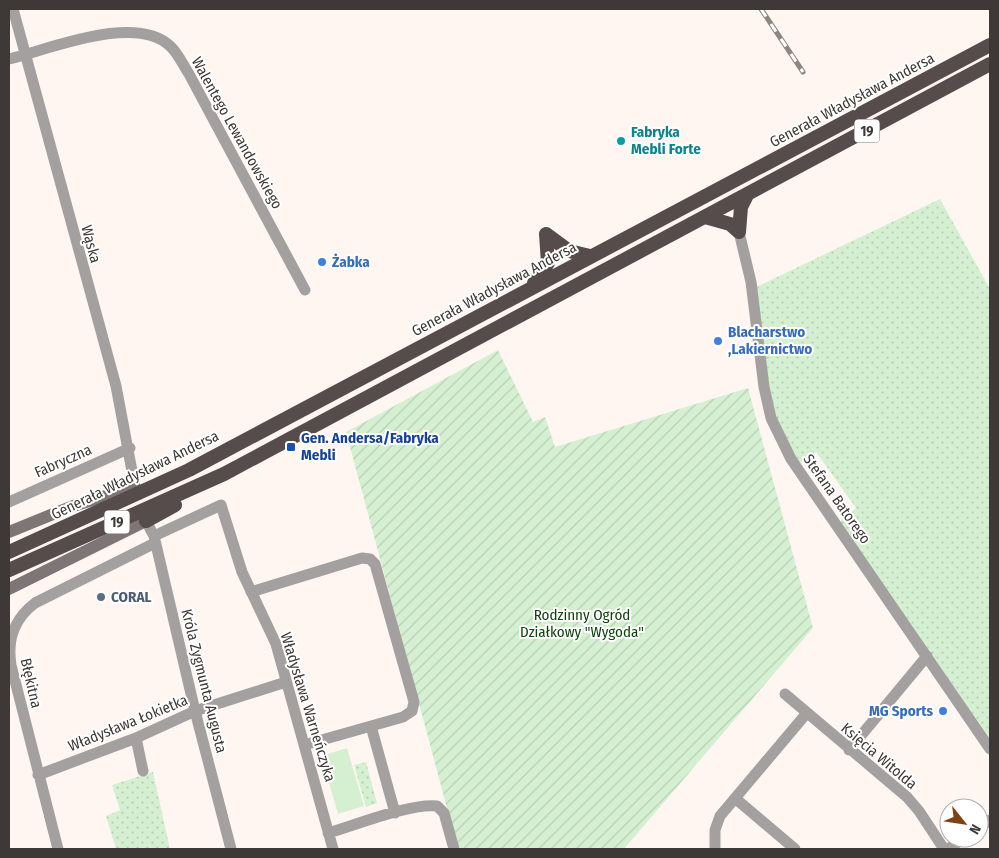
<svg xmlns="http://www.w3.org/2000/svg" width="999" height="858" font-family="'Fira Sans Condensed',sans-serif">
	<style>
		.grass { fill: url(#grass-dots) }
		.garden { fill: url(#garden-furrows) }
		.pitch { fill: #d4f0d1 }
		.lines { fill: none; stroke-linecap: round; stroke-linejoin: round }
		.minor { stroke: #a5a0a0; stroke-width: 11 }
		.secondary { stroke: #7d7576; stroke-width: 12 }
		.trunk { stroke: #564c4c; stroke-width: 14 }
		.rail-casing { stroke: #8d8784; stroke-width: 5 }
		.rail { stroke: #fff; stroke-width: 3; stroke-dasharray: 9; stroke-linecap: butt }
		.culture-dot { fill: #0f9aa8; stroke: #fff; stroke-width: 2 }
		.shop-dot { fill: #3f7fe0; stroke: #fff; stroke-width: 2 }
		.transit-dot { fill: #1a4fb4; stroke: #fff; stroke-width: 2 }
		.service-dot { fill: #5c6f8a; stroke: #fff; stroke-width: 2 }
		.labels { text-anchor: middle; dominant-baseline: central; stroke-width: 4; stroke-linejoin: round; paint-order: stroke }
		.shield { fill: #fff; stroke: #787473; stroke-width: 1 }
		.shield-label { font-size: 14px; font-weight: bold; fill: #3e3937 }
		.street-label { font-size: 15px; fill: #3e3937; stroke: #fff }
		.culture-label { font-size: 15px; font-weight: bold; fill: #0d838f; stroke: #fff; text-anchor: start }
		.shop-label { font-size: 15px; font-weight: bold; fill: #366cbe; stroke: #fff; text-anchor: start }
		.transit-label { font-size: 15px; font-weight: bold; fill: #164399; stroke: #fff; text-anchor: start }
		.service-label { font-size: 15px; font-weight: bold; fill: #4e5e75; stroke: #fff; text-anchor: start }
		.park-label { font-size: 15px; fill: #11430e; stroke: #fff }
	</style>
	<defs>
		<pattern id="grass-dots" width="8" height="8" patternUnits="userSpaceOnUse" patternTransform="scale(1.25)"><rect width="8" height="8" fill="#d4f0d1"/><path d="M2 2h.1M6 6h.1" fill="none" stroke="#b7cfb4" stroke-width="1.8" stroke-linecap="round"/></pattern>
		<pattern id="garden-furrows" width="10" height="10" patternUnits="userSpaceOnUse" patternTransform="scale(1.25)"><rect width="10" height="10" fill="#d4f0d1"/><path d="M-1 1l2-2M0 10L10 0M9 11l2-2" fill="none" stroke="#b7cfb4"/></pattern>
	</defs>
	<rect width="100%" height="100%" fill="#fff6f2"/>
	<path class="grass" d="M940 199 990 289V750L836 525 856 508 816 452 796 466 772 417 752 289Z
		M366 762 377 803 366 807 354 765Z
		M153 772 170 849H116L106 816 120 810 112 785Z"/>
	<path class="garden" d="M498 350 533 422 545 417 555 447 748 388 813 628 624 849H458L346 432Z"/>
	<path class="pitch" d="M347 748 364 806 338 814 321 756Z"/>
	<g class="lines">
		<path class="minor" d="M13 9 116 386 135 487
			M9 59C50 49 136 13 170 46 178 53 183 65 189 74L305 290
			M739 232 751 282 764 387 771 418 791 459 990 749
			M9 502 130 448
			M146 521 154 536 195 711 231 849
			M154 536 221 505 242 572 276 644 333 849
			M251 592 362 558 370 559 375 564 414 702 412 711 403 717 304 745
			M785 694 907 797 919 811 944 849
			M371 726 395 813
			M136 738 143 771
			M849 750 927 656
			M38 775 136 738 195 711 286 682
			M736 799 795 849
			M979 828 990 820
			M328 833C356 825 410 803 437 806L444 813 454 849
			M58 849 11 665C7 639 14 619 35 603L155 543
			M715 849V830L720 816 806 714
			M948 849 964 838"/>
		<path class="secondary" d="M9 532 73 506 135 487
			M9 589 146 521"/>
		<path class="trunk" d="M705 217 730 224 739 232
			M739 232 741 207 747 195
			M546 234 569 251 590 256
			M534 283 548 263 546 234
			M146 521 175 505
			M9 552 189 470 990 45
			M9 570 224 474 990 64"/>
		<g class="rail-casing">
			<path id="rail" d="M761 9 803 72"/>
		</g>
		<use href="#rail" class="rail"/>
	</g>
	<circle class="culture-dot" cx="621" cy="141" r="5"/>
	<g class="shop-dot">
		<circle cx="322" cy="262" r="5"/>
		<circle cx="718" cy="341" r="5"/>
		<circle cx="943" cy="711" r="5"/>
	</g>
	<rect class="transit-dot" x="286" y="442" width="10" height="10" rx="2.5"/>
	<circle class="service-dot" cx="101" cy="597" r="5"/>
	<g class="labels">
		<g class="shield">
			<rect x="854.5" y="119.5" width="25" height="23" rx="4"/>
			<rect x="104.5" y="510.5" width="25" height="23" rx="4"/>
		</g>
		<g class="shield-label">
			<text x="867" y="131">19</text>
			<text x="117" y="522">19</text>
		</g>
		<g class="street-label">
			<text transform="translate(852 100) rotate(-28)">Generała Władysława Andersa</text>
			<text transform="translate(237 133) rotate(61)">Walentego Lewandowskiego</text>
			<text transform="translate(91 244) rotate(75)">Wąska</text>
			<text transform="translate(494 289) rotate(-28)">Generała Władysława Andersa</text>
			<text transform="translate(63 461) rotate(-24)">Fabryczna</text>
			<text transform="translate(135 475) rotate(-26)">Generała Władysława Andersa</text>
			<text transform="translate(837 499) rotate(55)">Stefana Batorego</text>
			<text transform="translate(204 681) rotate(76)">Króla Zygmunta Augusta</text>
			<text transform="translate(31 683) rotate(77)">Błękitna</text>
			<text transform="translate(308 707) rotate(73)">Władysława Warneńczyka</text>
			<text transform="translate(128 723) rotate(-22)">Władysława Łokietka</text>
			<text transform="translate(879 756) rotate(40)">Księcia Witolda</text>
		</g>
		<g class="culture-label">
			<text x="631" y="132">Fabryka<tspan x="631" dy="17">Mebli Forte</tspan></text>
		</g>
		<g class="shop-label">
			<text x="332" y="262">Żabka</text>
			<text x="728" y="332">Blacharstwo<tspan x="728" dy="17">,Lakiernictwo</tspan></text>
			<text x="933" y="711" text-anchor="end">MG Sports</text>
		</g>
		<g class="transit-label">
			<text x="301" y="438">Gen. Andersa/Fabryka<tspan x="301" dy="17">Mebli</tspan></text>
		</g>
		<g class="service-label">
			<text x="111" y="597">CORAL</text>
		</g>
		<g class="park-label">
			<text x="582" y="615">Rodzinny Ogród<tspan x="582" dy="17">Działkowy "Wygoda"</tspan></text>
		</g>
	</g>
	<rect width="999" height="858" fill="none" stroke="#3e3937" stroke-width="20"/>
	<g transform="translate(964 823) rotate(120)"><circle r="24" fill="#ffffff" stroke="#b2b0af"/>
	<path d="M0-4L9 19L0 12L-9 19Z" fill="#834011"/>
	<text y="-8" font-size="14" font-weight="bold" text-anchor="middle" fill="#3e3937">N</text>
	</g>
</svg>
